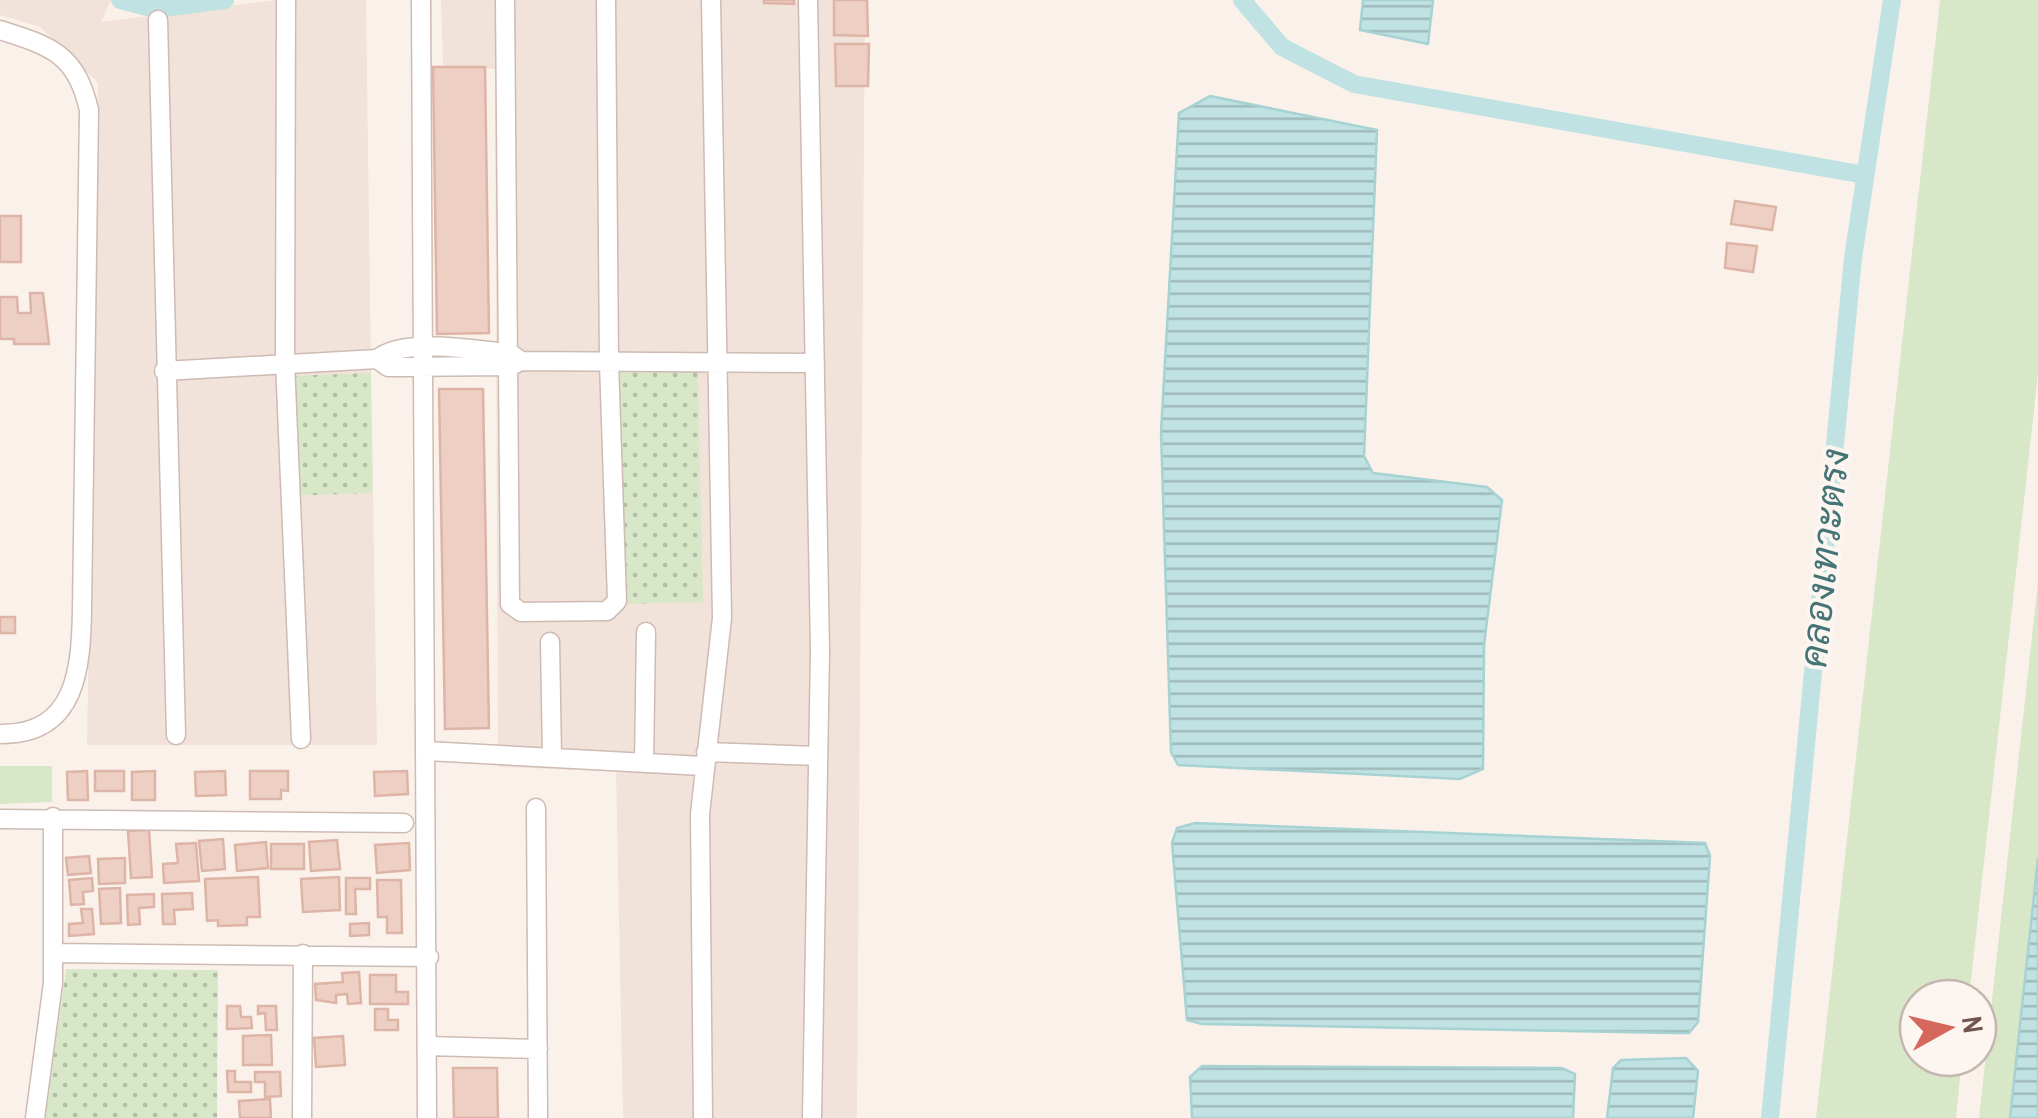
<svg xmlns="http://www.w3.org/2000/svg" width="2038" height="1118" font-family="'Archivo Narrow',Sarabun,sans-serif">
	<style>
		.residential { fill: #f1e3d9 }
		.grass { fill: #d9e7c9 }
		.park { fill: url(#park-dots) }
		.water { fill: url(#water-rules); stroke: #a7d2d3; stroke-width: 2.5 }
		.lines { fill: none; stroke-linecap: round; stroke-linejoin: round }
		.canal { stroke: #c0e2e2; stroke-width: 18 }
		.building { fill: #edcfc4; stroke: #deb4a6; stroke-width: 2.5 }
		.minor-casing { stroke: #cebbb3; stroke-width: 21 }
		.minor { stroke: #fff; stroke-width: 18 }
		.labels { text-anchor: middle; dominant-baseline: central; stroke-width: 8; stroke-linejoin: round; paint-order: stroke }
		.water-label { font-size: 38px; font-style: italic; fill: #457476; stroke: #fdf6f0 }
	</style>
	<defs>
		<pattern id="park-dots" width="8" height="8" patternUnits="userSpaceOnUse" patternTransform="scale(2.5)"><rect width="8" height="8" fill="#d9e7c9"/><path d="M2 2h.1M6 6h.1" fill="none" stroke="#b4bea6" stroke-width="1.8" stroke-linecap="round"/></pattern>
		<pattern id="water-rules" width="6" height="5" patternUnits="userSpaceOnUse" patternTransform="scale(2.5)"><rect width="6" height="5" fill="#c0e2e2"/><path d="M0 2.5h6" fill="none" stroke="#a0baba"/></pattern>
	</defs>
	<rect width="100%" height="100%" fill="#faf2ea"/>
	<path class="residential" d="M0 0H111L101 22 276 0H366L371 373 288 376 290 496 373 493 377 745H87L98 83 40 27 0 15Z
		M441 0H865L857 1118H623L616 771 498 767 495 69 443 67Z"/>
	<path class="grass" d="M1940 0H2038V374L1969 998H1918V1058H1962L1956 1118H1816Z
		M2038 582V858L2010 1118H1979Z
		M0 766H52V802L0 804Z"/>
	<path class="park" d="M698 372 703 602 624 604 619 373Z
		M371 373 373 493 289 496 287 376Z
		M66 969 218 970 217 1118H45Z"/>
	<path class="water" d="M1363 0H1433L1428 44 1360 30Z
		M1210 96 1377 130 1364 456 1373 473 1487 487 1502 500 1484 645 1483 769 1460 779 1178 765 1171 752 1161 432 1179 113Z
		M1195 823 1705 843 1710 856 1698 1022 1689 1033H1673L1202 1024 1187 1020 1172 843 1177 828Z
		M2038 858V1118H2010Z
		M1686 1058 1698 1071 1693 1118H1607L1613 1068 1621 1060Z
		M1202 1066 1562 1068 1575 1074 1573 1118H1192L1190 1077Z"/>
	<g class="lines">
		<path class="canal" d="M120 0 155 9 225 0
			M1242 0 1282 47 1354 84 1865 175
			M1770 1118 1853 258 1892 0"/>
	</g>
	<path class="building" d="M764 0H794V4L764 3Z
		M834 0H867L868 36 834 35Z
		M835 44H869L868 86H836Z
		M433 67H485L489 333 437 334Z
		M1735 201 1776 207 1772 230 1731 224Z
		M0 216H21V262H0Z
		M1727 243 1757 246 1753 272 1725 268Z
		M30 293H43L49 344H14V339H0V297H17L18 313H31Z
		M439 389H483L489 728 445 729Z
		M0 617H15V633H0Z
		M87 771 88 800H68L67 772Z
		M95 771H124V791H95Z
		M155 771V800H132V772Z
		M225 771 226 795 196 796 195 772Z
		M250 771H288V791L281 790V799H250Z
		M407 771 408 794 375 796 374 772Z
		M149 830 152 877 131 878 128 831Z
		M223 839 225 869 202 871 199 841Z
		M337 840 340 869 311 871 309 842Z
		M266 842 268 868 237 871 235 845Z
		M196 843 199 881 164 883 163 864 178 863 176 844Z
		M409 843 410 870 377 873 375 845Z
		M271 844H304V869H271Z
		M89 856 91 873 68 875 66 858Z
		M125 858V883L99 884 98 859Z
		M258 877 260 917H247V925L218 926V920L207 921 205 879Z
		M339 877 340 910 303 912 301 879Z
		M92 878 93 891 83 892 84 904 71 905 69 880Z
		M346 878H370V889H355L356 914H346Z
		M377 880H401L402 933H387V917H378Z
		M120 888 121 923 101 924 99 889Z
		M192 893 193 909 174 910 175 924H163L162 894Z
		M154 894V907L139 908 140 924 128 925 127 895Z
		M81 909H92L94 934 69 936V924L83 923Z
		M369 923V935L350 936V924Z
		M359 972 361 1003 348 1004 347 994 336 995V1003L316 1000 315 984 343 982 342 973Z
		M370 975H396V992H408V1004H370Z
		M227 1006H240L241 1017H251L252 1028 227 1029Z
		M258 1006H276L277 1030H266L265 1013 258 1014Z
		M375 1009H388V1020H398V1030H375Z
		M271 1035 272 1065H243V1036Z
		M343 1036 345 1065 316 1067 314 1038Z
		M453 1068H497L498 1118H454Z
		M227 1071H235V1082H251V1092H228Z
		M255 1072H280L281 1096 265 1097V1082H255Z
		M270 1099 271 1118H240L239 1101Z"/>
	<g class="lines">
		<g class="minor-casing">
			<path id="minor" d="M286 0 285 362 301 739
				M421 0 427 1118
				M505 0 510 604 521 612 607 611 617 601 609 362 606 0
				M808 0 820 651 812 1118
				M158 20 176 735
				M0 30C51 46 76 54 89 110L82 609C81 668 77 735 0 734
				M521 361 815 363
				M164 371 377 359C407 336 473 351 510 353L521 361 511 366 388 367 377 359
				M550 642 552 757
				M427 751 703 766
				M706 752 817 756
				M644 763 646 632
				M536 808 538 1118
				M0 819 404 823
				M55 953 429 957
				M428 1046 538 1049
				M35 1118 53 983V817
				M302 1118 303 954
				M703 1118 700 814 722 618 711 0"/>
		</g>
		<use href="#minor" class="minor"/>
	</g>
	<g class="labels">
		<g class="water-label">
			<text transform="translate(1824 558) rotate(-84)">คลองเทวะตรง</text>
		</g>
	</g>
	<g transform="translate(1948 1028) rotate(82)"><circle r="48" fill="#fdf6f0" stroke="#c5b6b0" stroke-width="2.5"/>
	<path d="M0-8L18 38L0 25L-18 38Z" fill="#d6675d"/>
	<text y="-15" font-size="28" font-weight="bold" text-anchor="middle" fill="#725750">N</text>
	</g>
</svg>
